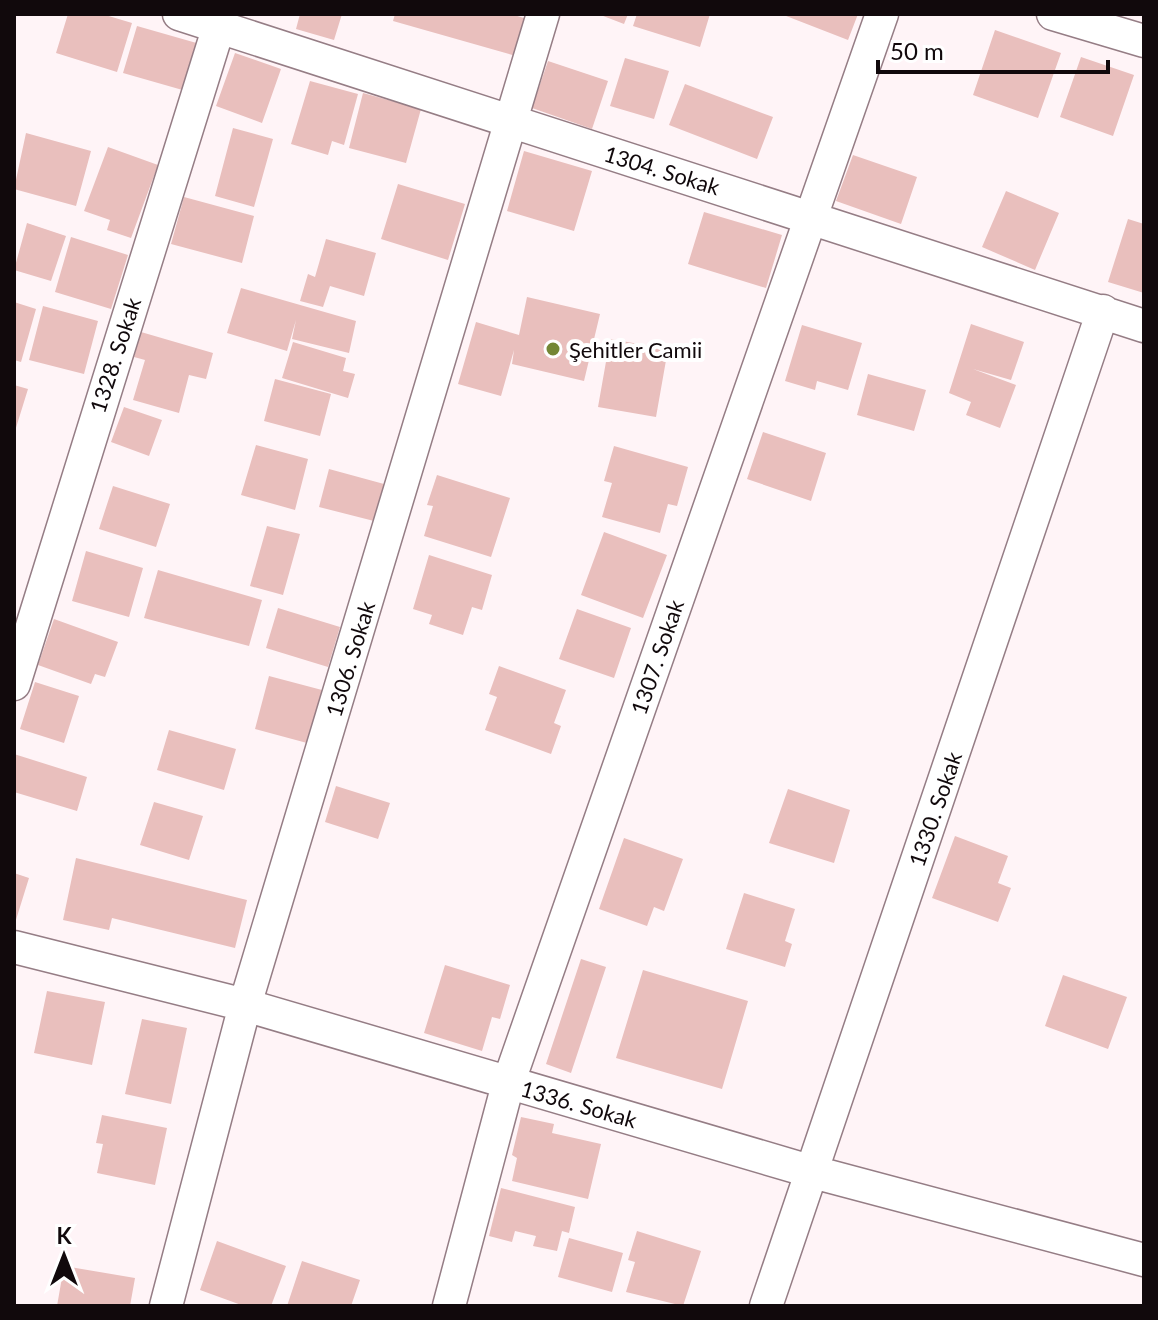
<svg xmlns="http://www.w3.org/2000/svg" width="1158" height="1320" font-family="Lato,sans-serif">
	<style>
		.building { fill: #e9bfbd }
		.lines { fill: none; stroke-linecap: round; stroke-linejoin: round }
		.minor-casing { stroke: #957d85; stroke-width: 35 }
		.minor { stroke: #fff; stroke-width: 32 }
		.poi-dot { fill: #748635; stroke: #fff; stroke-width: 3 }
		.labels { text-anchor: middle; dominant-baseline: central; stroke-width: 8; stroke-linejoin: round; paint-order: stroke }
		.street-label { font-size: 22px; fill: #11090c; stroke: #fff }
		.poi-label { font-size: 22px; fill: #11090c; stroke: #fff; text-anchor: start }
	</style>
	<rect width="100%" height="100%" fill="#fff4f7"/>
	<path class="building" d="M68 14H102L132 23 117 72 56 53Z
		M300 14H342L334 40 296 29Z
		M395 14H511L527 19 516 56 393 21Z
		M598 14H628L624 24Z
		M637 14H710L700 47 633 26Z
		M781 14H858L848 40Z
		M137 26 200 44 186 91 123 73Z
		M995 30 1061 53 1038 118 973 95Z
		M235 53 281 69 262 123 216 106Z
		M1081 57 1134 75 1113 136 1060 117Z
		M625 58 669 71 654 119 610 106Z
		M548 61 608 81 592 129 532 108Z
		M310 81 358 94 344 145 332 141 328 155 291 144Z
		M685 84 773 117 757 159 669 125Z
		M363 93 421 109 406 163 349 148Z
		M233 128 273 139 254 207 215 196Z
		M26 133 91 151 76 206 14 189Z
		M108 147 158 165 131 238 107 230 110 220 84 211Z
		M524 151 592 171 574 231 507 211Z
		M853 155 917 177 901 224 836 201Z
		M398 184 465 204 448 260 381 239Z
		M1006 191 1059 213 1035 270 982 247Z
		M184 197 254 216 242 263 171 244Z
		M704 212 782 235 766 288 688 264Z
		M1128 219 1144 224V293L1108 282Z
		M27 223 66 236 51 281 14 270Z
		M71 237 128 255 111 309 55 292Z
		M326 239 376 253 364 296 330 286 323 307 300 301 308 274 315 277Z
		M241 288 356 321 349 353 292 339 296 320 287 351 227 333Z
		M527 297 600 314 584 381 512 364 514 350 501 396 458 384 476 322 519 335Z
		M14 302 36 309 21 362 14 360Z
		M43 306 98 321 84 374 29 360Z
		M971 324 1024 342 1011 380 973 369 1016 385 1000 428 966 415 971 402 949 393Z
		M802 325 862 343 848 390 817 381 815 390 785 381Z
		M141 332 213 353 206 379 189 375 179 413 133 400 145 360 134 357Z
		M610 339 668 349 656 417 598 407Z
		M293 342 346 358 343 371 355 374 348 398 282 378Z
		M868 374 926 390 914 431 857 415Z
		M275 379 331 394 320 436 264 421Z
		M14 385 28 389 15 431 14 430Z
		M124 407 162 420 149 456 111 442Z
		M763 432 826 453 811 501 747 479Z
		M256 445 308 459 295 510 241 495Z
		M614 446 688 467 677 506 668 504 660 533 602 517 612 483 604 481Z
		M329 469 384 484 374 521 319 507Z
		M437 475 510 498 491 557 424 536 433 506 427 505Z
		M113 486 170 504 156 547 99 529Z
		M267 526 300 534 283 595 250 586Z
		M604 532 667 555 643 618 581 595Z
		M86 551 143 568 129 617 72 601Z
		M429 555 492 575 482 610 472 607 463 635 429 624 432 615 413 609Z
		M158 570 262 600 249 646 144 618Z
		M278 608 340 627 328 667 266 648Z
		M577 609 631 628 614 678 559 659Z
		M54 619 118 642 105 677 95 674 91 684 38 665Z
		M499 666 566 690 554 723 561 726 551 754 485 730 497 697 489 694Z
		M269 676 322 690 307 743 255 729Z
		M35 682 79 696 64 743 20 729Z
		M169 730 236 749 224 790 157 770Z
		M14 754 87 777 77 811 14 792Z
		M336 786 390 803 378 839 325 822Z
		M788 789 850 810 834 863 769 843Z
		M154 802 203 816 189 860 140 845Z
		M955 836 1008 856 998 883 1011 888 998 922 932 898Z
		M624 838 683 859 664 911 654 907 647 926 599 909Z
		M76 858 247 900 235 948 112 918 109 930 63 920Z
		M14 873 29 878 15 923H14Z
		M744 893 795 909 785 941 792 944 785 967 726 949Z
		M581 959 606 967 571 1073 546 1064Z
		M445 965 510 985 500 1019 492 1017 482 1051 424 1033Z
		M643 970 748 1001 722 1089 616 1058Z
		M1063 975 1127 997 1108 1049 1045 1026Z
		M47 991 105 1002 92 1065 34 1053Z
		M142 1019 187 1028 171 1104 125 1094Z
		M102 1115 167 1128 155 1185 97 1173 103 1144 96 1143Z
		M521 1117 554 1124 552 1133 601 1144 588 1199 512 1181 517 1158 512 1155Z
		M501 1188 575 1207 569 1233 562 1231 557 1251 533 1246 536 1236 515 1231 512 1242 489 1236Z
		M637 1231 701 1251 683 1306 626 1292 635 1262 628 1260Z
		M569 1238 623 1253 612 1292 558 1277Z
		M217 1241 286 1266 271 1306H244L200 1290Z
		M302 1261 360 1280 351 1306H287Z
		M64 1266 135 1278 130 1306H57Z"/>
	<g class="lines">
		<g class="minor-casing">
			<path id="minor" d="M179 14 1144 326
				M1053 14 1144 41
				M14 684 219 26
				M14 947 245 1005 813 1172 1144 1260
				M166 1306 245 1005 543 14
				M449 1306 508 1084 882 14
				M766 1306 1103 311"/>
		</g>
		<use href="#minor" class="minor"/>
	</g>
	<circle class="poi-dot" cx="553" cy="349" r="8"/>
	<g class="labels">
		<g class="street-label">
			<text transform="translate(662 170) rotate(17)">1304. Sokak</text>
			<text transform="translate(115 355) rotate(-72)">1328. Sokak</text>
			<text transform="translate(657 657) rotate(-71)">1307. Sokak</text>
			<text transform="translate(350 659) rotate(-73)">1306. Sokak</text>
			<text transform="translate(935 809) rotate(-71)">1330. Sokak</text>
			<text transform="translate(579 1104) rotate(16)">1336. Sokak</text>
		</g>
		<g class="poi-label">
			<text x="569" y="349">Şehitler Camii</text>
		</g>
	</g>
	<rect width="1158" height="1320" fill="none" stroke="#11090c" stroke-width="32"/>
	<g transform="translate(64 1256)" stroke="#ffffff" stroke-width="6" paint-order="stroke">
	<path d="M0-6L14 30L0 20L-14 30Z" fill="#11090c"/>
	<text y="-12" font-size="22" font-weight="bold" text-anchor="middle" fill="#11090c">K</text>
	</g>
	<path d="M878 60v12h230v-12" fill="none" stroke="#11090c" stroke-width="4"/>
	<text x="890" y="60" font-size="24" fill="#11090c" stroke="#ffffff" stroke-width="6" paint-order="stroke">50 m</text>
</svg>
